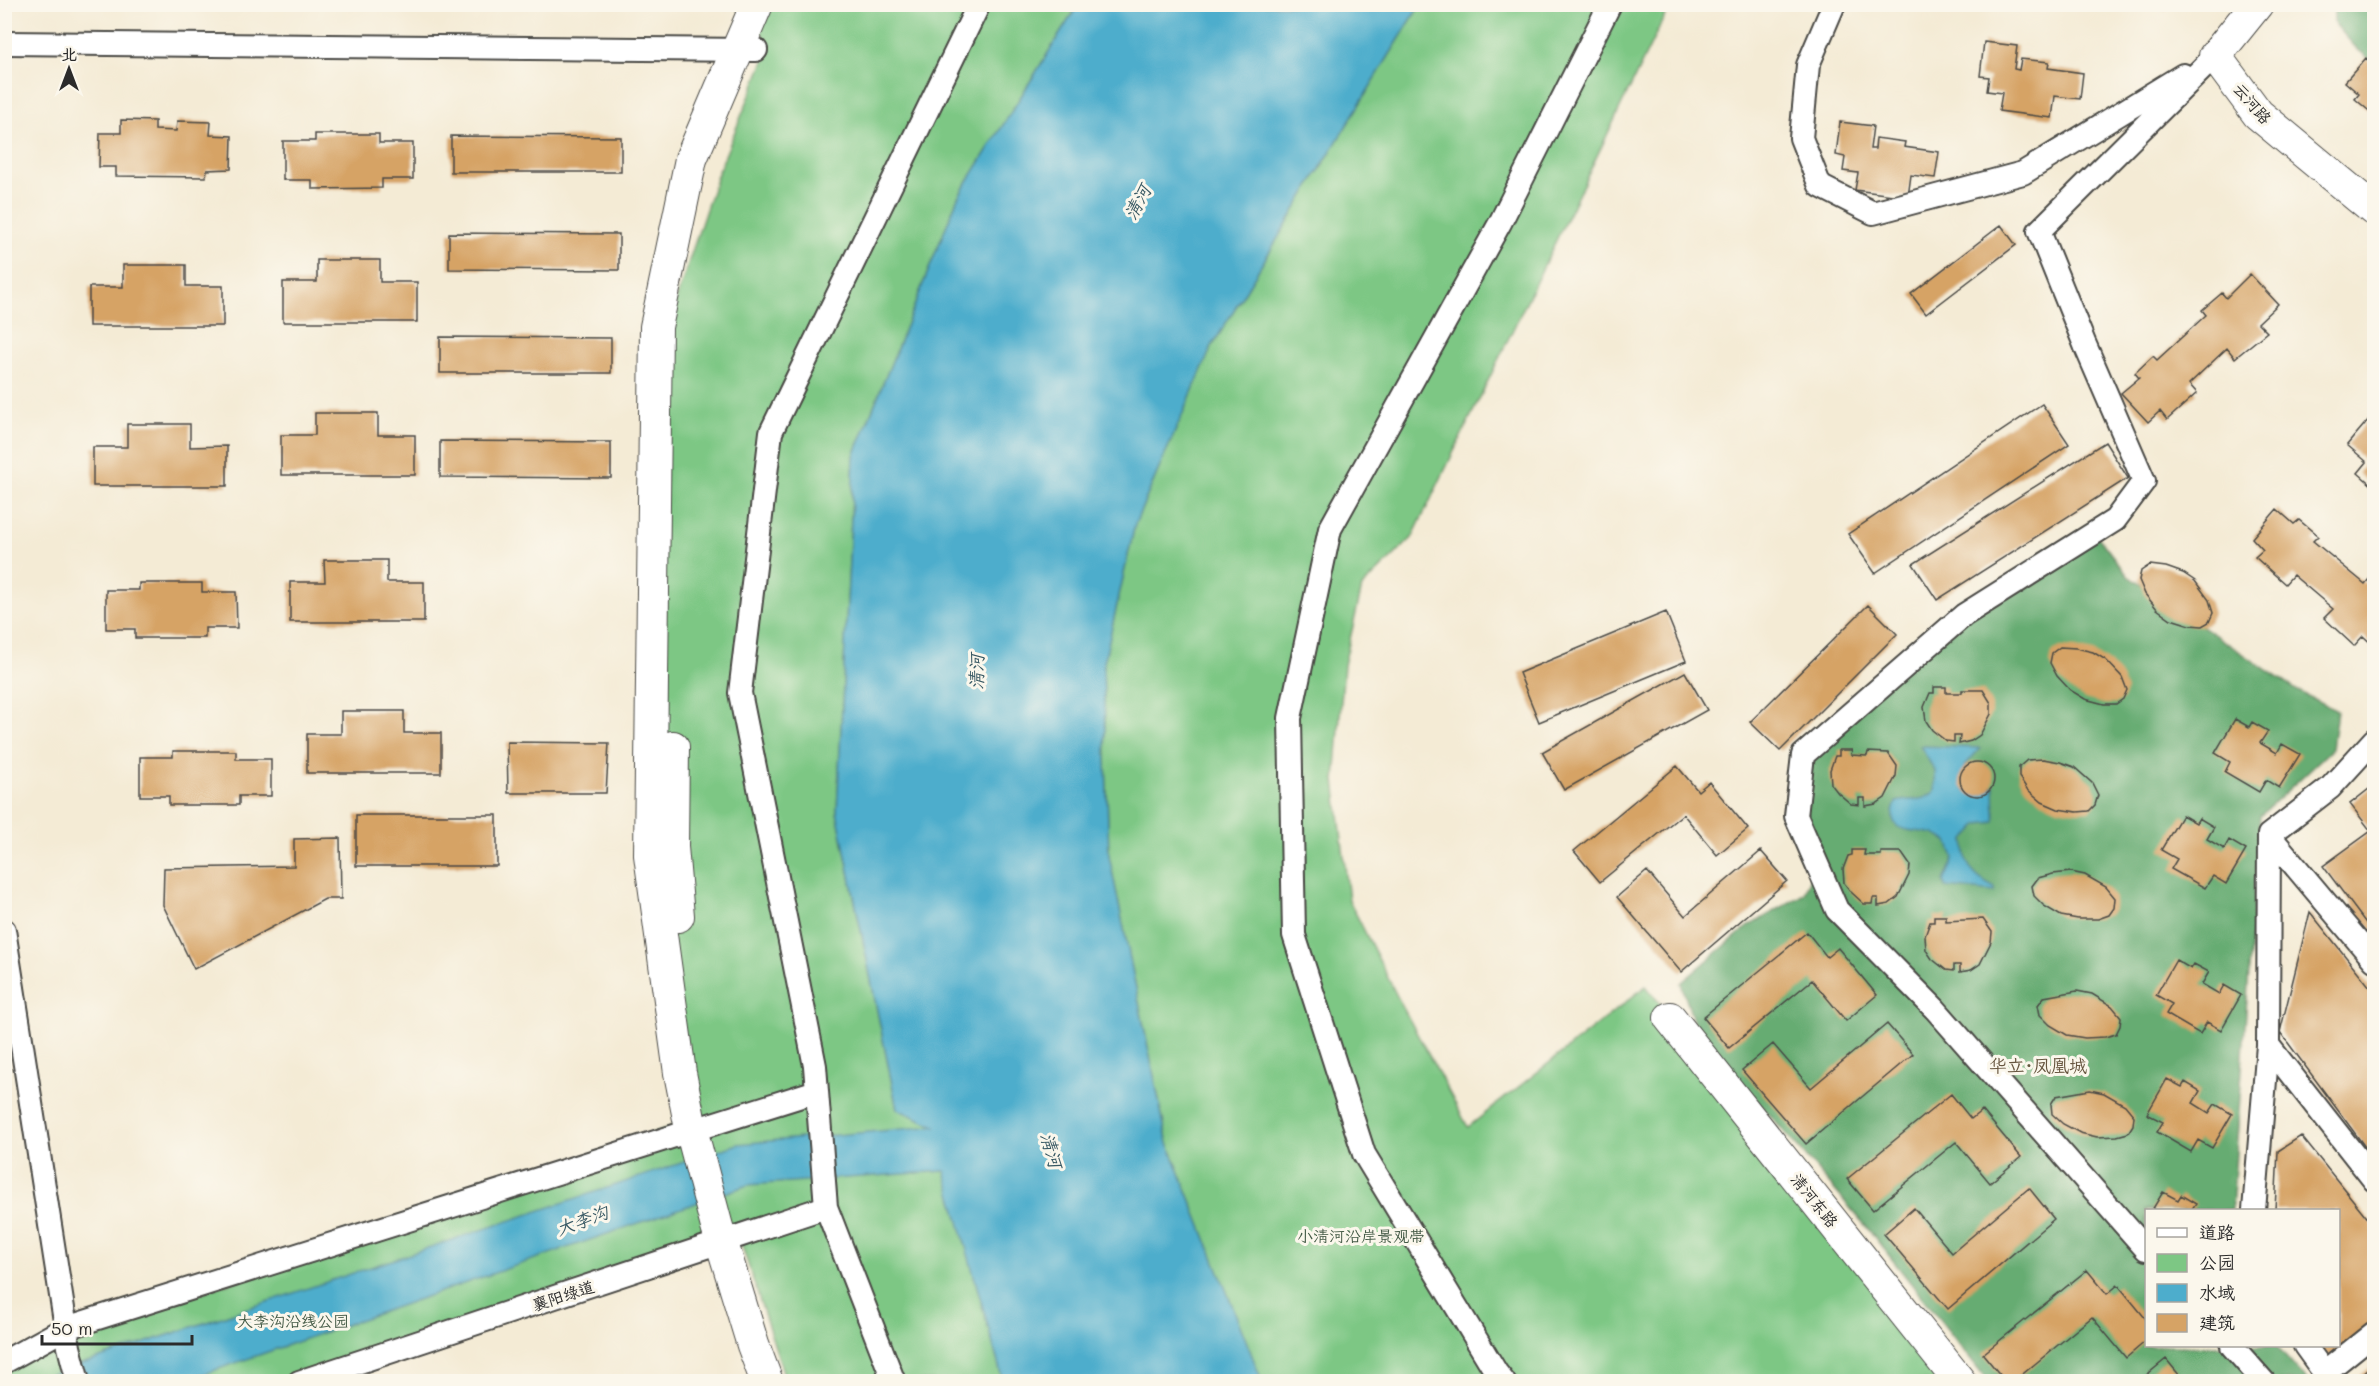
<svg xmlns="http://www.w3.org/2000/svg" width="2379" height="1386" font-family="Mali,'LXGW WenKai TC',sans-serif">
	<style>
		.green { fill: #7dc784; stroke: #547958; stroke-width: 1.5 }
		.forest { fill: #66ac72; stroke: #486c4e; stroke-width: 1.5 }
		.water { fill: #4dadcc; stroke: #3c6c7c; stroke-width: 1.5 }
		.building { fill: #d6a365 }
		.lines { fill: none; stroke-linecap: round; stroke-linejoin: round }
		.street-casing { stroke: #494844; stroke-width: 26 }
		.secondary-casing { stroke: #494844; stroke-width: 34 }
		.street { stroke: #fff; stroke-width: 22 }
		.secondary { stroke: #fff; stroke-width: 32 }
		.labels { text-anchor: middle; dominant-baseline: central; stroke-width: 6; stroke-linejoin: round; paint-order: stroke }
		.street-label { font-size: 16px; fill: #2b2b2b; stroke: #fbf7ec }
		.park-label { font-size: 16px; fill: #445a46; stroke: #fbf7ec }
		.water-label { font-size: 18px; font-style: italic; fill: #375863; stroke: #fbf7ec }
		.neighbourhood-label { font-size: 18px; fill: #67553f; stroke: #fbf7ec }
	</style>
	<rect width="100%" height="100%" fill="#fbf7ec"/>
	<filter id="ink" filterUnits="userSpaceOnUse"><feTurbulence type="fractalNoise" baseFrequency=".0167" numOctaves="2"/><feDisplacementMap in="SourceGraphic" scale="12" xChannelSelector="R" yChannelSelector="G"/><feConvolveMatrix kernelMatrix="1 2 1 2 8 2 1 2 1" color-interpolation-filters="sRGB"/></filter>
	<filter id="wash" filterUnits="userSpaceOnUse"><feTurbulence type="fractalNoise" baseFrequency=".008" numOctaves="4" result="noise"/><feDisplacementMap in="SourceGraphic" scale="24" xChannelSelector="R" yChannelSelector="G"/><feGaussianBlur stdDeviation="1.35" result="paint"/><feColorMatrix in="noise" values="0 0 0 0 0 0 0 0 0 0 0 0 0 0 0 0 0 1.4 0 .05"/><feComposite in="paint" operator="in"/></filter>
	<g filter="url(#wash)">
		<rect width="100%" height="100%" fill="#f4ebd5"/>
		<path class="green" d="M769 5H1078L958 197 854 456 837 812 897 1109 936 1126 946 1171 1003 1381H786L739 1237 299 1381 5 1382V1362L696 1118 659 853 667 327 719 170 769 49 758 24Z
			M1420 5H1670L1412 538 1362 587 1344 665 1335 780 1349 900 1401 1004 1468 1127 1646 986 1960 1381 1262 1382 1167 1140 1109 856 1103 667 1135 524 1212 346Z"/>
		<path class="forest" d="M2334 5H2374V62L2357 49 2334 23Z
			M2095 533 2128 576 2298 691 2337 711 2332 749 2260 816 2232 1210H2146V1346H2276L2307 1381H1988L1865 1225 1696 1030 1681 983 1747 927 1804 894 1816 861 1796 816 1803 755 1964 615Z"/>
		<path class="water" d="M1078 5H1420L1212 346 1135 524 1103 667 1109 856 1167 1140 1262 1381H1003L945 1171 748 1185 184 1381 28 1382 738 1144 935 1126 897 1109 837 812 854 456 958 197Z
			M1920 746 1980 748C1975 755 1965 763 1963 771 1956 795 1976 803 1994 786L1995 822 1979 824 1965 839C1963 865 1973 877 1995 888V892L1945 887 1944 881 1954 858 1948 841C1943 839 1939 836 1934 834 1913 828 1883 837 1896 802 1913 797 1920 804 1935 791V771Z"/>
		<g id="blocks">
			<path class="building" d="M2136 4H2166V10Z
				M1984 42 2017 46 2014 69 2019 70 2021 59 2049 62 2048 68 2083 73 2080 99 2055 96 2052 118 1999 111 2002 93 1987 91 1989 77 1980 76Z
				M2366 58 2374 65V115L2355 99 2359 94 2345 82Z
				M121 120 155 121V130L176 131 177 121 211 122 210 135 232 136 231 169 207 170 206 177 116 176V167H99L100 133H121Z
				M1840 122 1873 126 1870 149H1875L1876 138 1905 142 1904 147 1939 152 1935 178 1911 175 1908 197 1855 190 1858 173 1843 171 1845 157 1836 155Z
				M315 134H379V143H413V179H382V188L312 189V180H283V141H315Z
				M451 136 621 137V172H451Z
				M2001 225 2016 245 1926 314 1911 294Z
				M449 233 619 234V270L449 269Z
				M317 260H380V282H417V322H283V282H317Z
				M123 265H186V286H223V326H89V287H123Z
				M2250 274 2278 304 2258 323 2267 332 2235 358 2227 348 2189 384 2197 393 2167 420 2160 411 2148 422 2121 393 2139 378 2135 373 2153 356 2157 360 2206 315 2202 310 2222 293 2226 298Z
				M440 337 611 338V373H440Z
				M2042 404 2069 444 1875 573 1848 534Z
				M315 413H378V435H415V475H281V435H315Z
				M2369 419 2374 423V487L2358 473 2367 462 2347 445Z
				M127 424H190V447L227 446V486H93V447H127Z
				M440 441 611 442V478L440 477Z
				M2105 442 2128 478 1937 600 1913 564Z
				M2277 509 2294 524 2299 520 2318 536 2313 541 2365 584 2369 579 2374 584V646L2363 636 2354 646 2324 618 2333 609 2293 575 2285 584 2255 557 2263 550 2252 538Z
				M324 560H387V582H424V622H290V582H325Z
				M2150 565 2166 567 2183 573 2195 581 2209 600 2213 613 2209 622 2202 626 2190 625 2171 619 2157 609 2145 594 2139 580 2141 571Z
				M139 583H202V592H236L237 628H205V638H135V629H106V590H139Z
				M1868 605 1897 634 1780 751 1750 722Z
				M1666 612 1686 661 1539 722 1519 673Z
				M2060 647 2076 648 2093 652 2106 660 2122 677 2127 690 2123 699 2116 704H2104L2085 699 2070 690 2057 676 2050 663 2052 653Z
				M1685 672 1707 710 1564 790 1542 752Z
				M1934 687H1946V693H1962V690H1983L1991 703V714L1980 735 1971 741 1959 744 1960 736H1954V742L1946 741 1932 730 1926 721 1924 707 1930 693H1934Z
				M341 711H404V733H441V773H307V734H341Z
				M2235 719 2249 727 2252 722 2268 731 2260 743 2277 753 2282 744 2300 754 2279 788 2266 780 2259 792 2225 772 2230 762 2215 753Z
				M507 742 609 743 606 793H508Z
				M1839 750H1852L1851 755 1867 756 1868 752 1888 753 1897 766 1896 776 1885 798 1876 804 1865 806V798H1859V805L1851 804 1838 793 1831 784 1830 770 1835 756H1839Z
				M173 751H236V759H271V796H239V805H169V796H140V757H173Z
				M2043 759 2060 762 2074 767 2092 783 2098 795 2095 805 2089 811 2077 812 2058 809 2042 802 2027 789 2019 777V767L2027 760Z
				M1960 779a17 17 0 1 1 34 0a17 17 0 1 1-34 0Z
				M1677 766 1698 791 1709 782 1748 829 1717 855 1683 814 1600 882 1574 851Z
				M2374 785V934L2323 866 2371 831 2350 804Z
				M356 815H497V866H356Z
				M2182 815 2196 823 2199 818 2214 827 2207 839 2224 849 2229 840 2246 850 2226 884 2213 876 2205 888 2171 869 2177 859 2161 850Z
				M340 838 341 899H325L194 969 163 905 164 868 294 866V839Z
				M1852 850H1865L1864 855H1881V852H1901L1910 865 1909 875 1898 897 1889 904 1878 906V898H1873L1872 904H1864L1851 892 1844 883 1843 869 1848 856 1852 855Z
				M1761 851 1787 881 1681 972 1617 897 1647 871 1685 916Z
				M2071 872 2085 875 2106 887 2115 898 2114 908 2109 915 2098 919H2078L2061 916 2044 906 2034 896 2032 886 2038 878 2053 874Z
				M2310 912 2374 992V1159L2280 1032Z
				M1934 916H1946V921L1983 919 1992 932 1991 942 1980 964 1971 970 1960 972V965H1954V971L1946 970 1932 959 1926 950 1925 936 1930 922H1934Z
				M1807 932 1827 957 1838 948 1877 995 1846 1021 1812 980 1729 1048 1703 1017Z
				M2176 960 2191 969 2194 964 2209 972 2202 984 2219 994 2224 985 2241 995 2221 1030 2207 1022 2200 1034 2166 1014 2172 1004 2156 995Z
				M2077 991 2092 994 2112 1006 2121 1017 2120 1026 2116 1034 2105 1037 2085 1038 2067 1035 2050 1025 2040 1015 2038 1005 2044 997Z
				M1887 1024 1913 1054 1806 1144 1742 1070 1773 1044 1811 1088Z
				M2167 1079 2182 1087 2185 1082 2200 1091 2193 1103 2209 1113 2215 1104 2232 1114 2212 1148 2198 1140 2191 1152 2157 1132 2163 1122 2147 1114Z
				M2090 1090 2104 1093 2125 1105 2134 1116 2133 1125 2128 1133 2117 1136 2097 1137 2080 1133 2063 1124 2052 1114 2051 1104 2056 1096Z
				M1951 1094 1971 1119 1982 1110 2021 1157 1990 1183 1956 1142 1873 1210 1847 1179Z
				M2301 1136 2374 1226V1326L2328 1363 2317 1346H2338V1210H2275L2278 1151Z
				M2029 1188 2054 1219 1948 1309 1884 1234 1914 1208 1952 1253Z
				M2163 1192 2178 1200 2181 1195 2196 1204 2192 1210H2152Z
				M2087 1270 2107 1294 2118 1285 2146 1319V1341L2126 1358 2092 1317 2013 1382H2006L1983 1354Z
				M2166 1359 2185 1382H2138Z
				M2374 1364V1382H2353Z"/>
		</g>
	</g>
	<g filter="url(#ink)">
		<use href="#blocks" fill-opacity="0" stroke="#494844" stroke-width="1.5"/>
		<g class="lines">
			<g class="street-casing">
				<path id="street" d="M1834 4 1808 65 1801 138 1820 186 1873 213 2023 173 2183 75
					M4 43 756 50
					M2269 835 2374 960
					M4 930 69 1347 78 1382
					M2268 1045 2374 1180
					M2254 1210 2268 1045 2269 835 2330 788 2374 740
					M2146 1249 1935 1009 1837 910 1796 816 1803 755 1964 615 2115 520 2144 481 2085 345 2039 231 2215 56
					M2232 1346 2264 1382
					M2305 1346 2331 1382
					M4 1362 66 1328 817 1091
					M2324 1373 2374 1333
					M299 1382 826 1207
					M894 1382 826 1207 815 1066 740 693 771 432 979 4
					M1504 1382 1496 1372 1364 1154 1294 935 1290 718 1330 529 1500 223 1610 4"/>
			</g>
			<g class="secondary-casing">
				<path id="secondary" d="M757 4 691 159 656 327 650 855 680 1073 691 1129 717 1227 753 1345 767 1382
					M2257 4 2215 56 2258 114 2374 210
					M673 747 672 847 678 916
					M1670 1018 1960 1382"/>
			</g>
			<use href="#street" class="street"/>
			<use href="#secondary" class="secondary"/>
		</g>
	</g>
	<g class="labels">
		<g class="street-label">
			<text transform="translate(2253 103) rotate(49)">云河路</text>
			<text transform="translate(1815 1200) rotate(51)">清河东路</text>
			<text transform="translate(563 1295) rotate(-18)">襄阳绿道</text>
		</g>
		<g class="park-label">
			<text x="1361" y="1235">小清河沿岸景观带</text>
			<text x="293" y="1320">大李沟沿线公园</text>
		</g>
		<g class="water-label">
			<text transform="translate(1137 202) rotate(-62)">清河</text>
			<text transform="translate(976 672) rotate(-89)">清河</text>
			<text transform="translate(1052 1150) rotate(74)">清河</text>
			<text transform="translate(582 1220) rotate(-20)">大李沟</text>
		</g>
		<g class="neighbourhood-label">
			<text x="2038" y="1065">华立·凤凰城</text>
		</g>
	</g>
	<rect width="2379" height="1386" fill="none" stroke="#fbf7ec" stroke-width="24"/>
	<rect x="2145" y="1209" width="195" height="138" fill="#fbf7ec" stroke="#a8a59f" stroke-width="1.5"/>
	<rect x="2157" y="1228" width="30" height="9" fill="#ffffff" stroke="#a8a59f" stroke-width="1.5"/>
	<text x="2199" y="1239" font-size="18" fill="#2b2b2b">道路</text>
	<rect x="2157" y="1254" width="30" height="18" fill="#7dc784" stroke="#a8a59f" stroke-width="1.5"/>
	<text x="2199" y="1269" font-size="18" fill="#2b2b2b">公园</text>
	<rect x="2157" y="1284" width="30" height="18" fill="#4dadcc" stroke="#a8a59f" stroke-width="1.5"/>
	<text x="2199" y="1299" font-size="18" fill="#2b2b2b">水域</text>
	<rect x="2157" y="1314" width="30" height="18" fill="#d6a365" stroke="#a8a59f" stroke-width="1.5"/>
	<text x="2199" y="1329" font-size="18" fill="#2b2b2b">建筑</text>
	<g transform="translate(69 69)" stroke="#fbf7ec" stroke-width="4.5" paint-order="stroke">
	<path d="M0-4.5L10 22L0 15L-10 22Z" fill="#2b2b2b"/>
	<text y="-9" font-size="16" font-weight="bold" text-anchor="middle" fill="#2b2b2b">北</text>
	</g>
	<path d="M42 1335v9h150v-9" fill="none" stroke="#2b2b2b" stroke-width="3"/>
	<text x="51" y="1335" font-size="18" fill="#2b2b2b" stroke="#fbf7ec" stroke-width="4.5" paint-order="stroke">50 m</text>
</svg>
